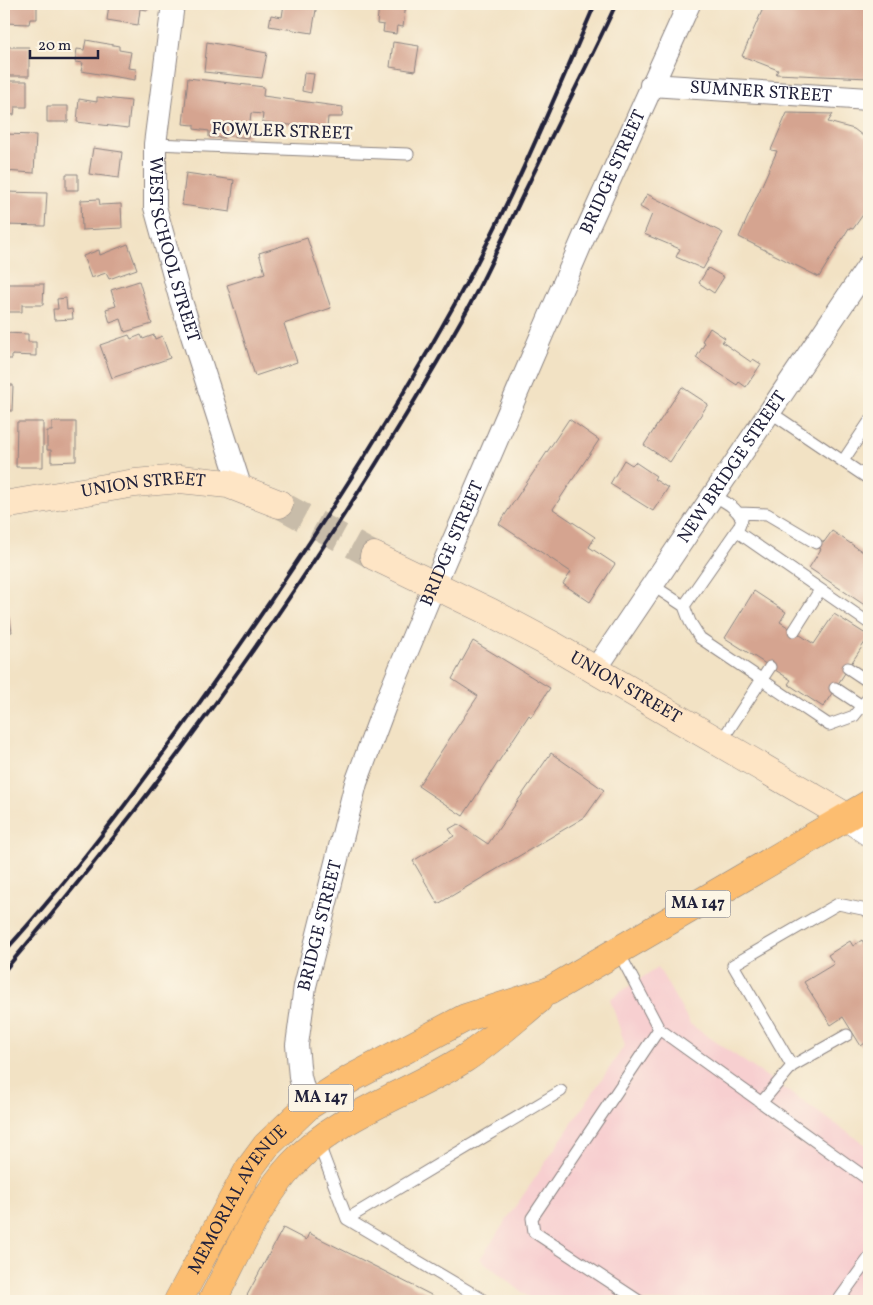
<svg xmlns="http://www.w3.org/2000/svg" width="873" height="1305" font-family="Vollkorn,serif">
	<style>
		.built { fill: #f7cfd0 }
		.building { fill: #d5a490 }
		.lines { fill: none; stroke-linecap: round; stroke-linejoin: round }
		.secondary-tunnel { stroke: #c8bca9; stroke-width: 28; stroke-dasharray: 28 14; stroke-linecap: butt }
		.service-casing { stroke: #8a8280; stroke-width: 13 }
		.minor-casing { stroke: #8a8280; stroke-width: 24 }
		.tertiary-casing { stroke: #8a8280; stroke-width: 29 }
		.secondary-casing { stroke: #8a8280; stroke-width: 29 }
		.primary-casing { stroke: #8a8280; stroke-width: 29 }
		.service { stroke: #fff; stroke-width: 11 }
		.minor { stroke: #fff; stroke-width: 22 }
		.tertiary { stroke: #fff; stroke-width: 28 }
		.secondary { stroke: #fee5c5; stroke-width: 28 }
		.primary { stroke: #fcbd6f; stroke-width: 28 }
		.rail { stroke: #22223b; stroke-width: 4 }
		.labels { text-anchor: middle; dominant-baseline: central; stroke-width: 5; stroke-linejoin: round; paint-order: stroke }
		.shield { fill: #fcf5e5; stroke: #63616e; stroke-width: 1 }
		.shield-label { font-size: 16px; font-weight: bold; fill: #22223b }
		.street-label { font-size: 18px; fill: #22223b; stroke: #fcf5e5 }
	</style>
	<rect width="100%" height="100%" fill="#fcf5e5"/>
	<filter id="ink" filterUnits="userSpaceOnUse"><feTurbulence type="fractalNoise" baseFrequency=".02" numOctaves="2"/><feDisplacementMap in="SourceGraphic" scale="10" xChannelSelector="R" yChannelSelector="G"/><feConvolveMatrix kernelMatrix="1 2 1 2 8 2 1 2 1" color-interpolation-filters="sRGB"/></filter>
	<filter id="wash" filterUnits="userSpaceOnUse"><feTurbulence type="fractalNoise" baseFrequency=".0096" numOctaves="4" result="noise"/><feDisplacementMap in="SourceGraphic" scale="20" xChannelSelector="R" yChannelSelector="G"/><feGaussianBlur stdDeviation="1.12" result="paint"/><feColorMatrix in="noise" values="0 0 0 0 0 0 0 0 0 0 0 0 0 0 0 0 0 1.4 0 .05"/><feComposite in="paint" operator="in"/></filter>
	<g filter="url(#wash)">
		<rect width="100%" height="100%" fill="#f2e2c4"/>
		<path class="built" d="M658 967 690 1024 869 1147V1301H533L480 1259 625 1045 610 999Z"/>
		<g id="blocks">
			<path class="building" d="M4 4H37V19H30L29 24 4 23Z
				M109 4H148V10L140 9 138 25 107 20Z
				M284 4H317L312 33 269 26 271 15 282 17Z
				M379 4H406L403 27 397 26 396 34 383 32 384 25 377 24Z
				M765 4H869V78L776 74 778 70 742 56Z
				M86 40 119 46V50L131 52 128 68 136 69 135 80 81 71 83 63 75 62 77 49 84 50Z
				M207 42 267 53 262 78 204 72Z
				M393 42 419 46 415 71 390 67Z
				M4 47H29V76H4Z
				M304 73 314 74 311 93 302 91Z
				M188 78 264 87 263 96 343 107 342 117H328L327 129 262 122 263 114 251 113 248 138 225 135 224 138 209 137V131L194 129V125L183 124Z
				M4 81H27V107H15L14 115 4 114Z
				M97 97 131 101 128 128 77 122 79 99 97 102Z
				M47 106H68V122H47Z
				M787 113 833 114 828 122 854 129 867 139 869 136V206L853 229 849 228 819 277 739 237 777 151 771 150Z
				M4 134 36 135 34 173 4 171Z
				M93 148 122 152 119 178 89 174Z
				M186 173 234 180 230 212 182 205Z
				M66 174H78V190H66Z
				M4 192 47 193 45 226 4 225Z
				M647 194 723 233 703 269 676 257 680 249 644 234 652 214 640 207Z
				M99 199 100 205 121 204 122 228 82 230 81 200Z
				M307 238 331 308 284 324 297 362 255 376 227 285 265 273 259 253Z
				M128 244 137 269 109 279 106 273 91 278 83 256 99 250 100 255Z
				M708 268 724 277 714 293 699 283Z
				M139 281 152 324 125 332 121 319 110 323 106 309 116 306 111 290Z
				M4 284H44L43 305H22V312H4Z
				M66 298 67 310 72 309 73 319 54 320 53 309H58L57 299Z
				M710 328 725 338 722 342 751 362 753 359 761 364 746 387 739 382 737 385 696 358 705 343 702 341Z
				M4 333 28 334V342H36V356L12 355V359H4Z
				M129 335 131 339 141 335 143 339 154 335 155 339 162 336 170 358 112 378 100 345Z
				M4 385H13L12 411H4Z
				M682 387 708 404 670 462 644 445Z
				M569 419 599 440 553 509 595 537 589 547 615 564 590 602 563 584 571 572 499 524Z
				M17 422H43V467H16Z
				M52 422H76V461L51 462V450H47V431H52Z
				M4 431H7L6 473H4Z
				M624 460 632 465 635 462 656 476 654 479 668 488 653 511 610 484Z
				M832 531 869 556V608L809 568 821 549 815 545 819 539 824 542Z
				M754 591 786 612 780 622 814 644 834 614 869 636 823 707 788 684 791 680 725 638Z
				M9 614 12 632 4 633V615Z
				M473 641 550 688 531 717 529 715 463 816 418 786 478 696 452 679Z
				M551 753 604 790 585 817 438 904 413 861 454 836 449 829 458 824 488 844Z
				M862 940 869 952V1040L861 1046 843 1017 831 1025 804 982 834 964 828 955 850 941 853 946Z
				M283 1228 306 1240 309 1233 443 1301H244Z"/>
		</g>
	</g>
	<g filter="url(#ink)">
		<use href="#blocks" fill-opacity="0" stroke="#8a8280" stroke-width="1"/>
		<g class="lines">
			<path class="secondary-tunnel" d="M279 504 374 556"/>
			<g class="service-casing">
				<path id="service" d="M155 144 408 154
					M770 412 869 479
					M843 461 869 422
					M738 513 767 514 816 543
					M736 531 869 623
					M652 585 684 606 739 527 742 519C735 506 725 502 713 495
					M684 606 690 622 700 638 829 725 854 716 869 697
					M794 631 820 590
					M848 668 869 682
					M835 688 862 706
					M720 743 770 667
					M617 949 659 1029 532 1218 534 1232 639 1301
					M659 1029 869 1180
					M792 1066 847 1035
					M761 1103 792 1066 733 965 838 904 867 910 869 913
					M318 1142 347 1219 485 1301
					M347 1219 561 1091
					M838 1301 869 1258"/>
			</g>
			<g class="minor-casing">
				<g id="minor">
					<path id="s1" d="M173 4 155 144V207L181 301 241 489"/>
					<path id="s2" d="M651 85 869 99"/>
					<path id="s3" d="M595 670 869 265"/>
					<path id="s4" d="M308 1106 300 1077 297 1045 305 986 356 783 387 700 434 586 586 232 689 4"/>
				</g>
			</g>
			<g class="tertiary-casing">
				<path id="tertiary" d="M847 817 869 832"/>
			</g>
			<g class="secondary-casing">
				<g id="secondary">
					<path id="s5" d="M4 505 135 483 180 479 228 484 279 504"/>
					<path id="s6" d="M374 556 490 612 554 646 847 817"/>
				</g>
			</g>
			<g class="primary-casing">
				<g id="primary">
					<path id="s7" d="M178 1301 249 1169 266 1146 308 1106 352 1078 465 1018 549 991 869 804"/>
					<path d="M212 1301C237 1256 257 1202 293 1164 340 1113 407 1095 464 1059 490 1042 514 1020 538 1000"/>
				</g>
			</g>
			<use href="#service" class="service"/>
			<use href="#minor" class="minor"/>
			<use href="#tertiary" class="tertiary"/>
			<use href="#secondary" class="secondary"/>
			<use href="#primary" class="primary"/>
			<path class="rail" d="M4 952C80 868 147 777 212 685 300 561 383 433 457 300 510 205 552 104 595 4
				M4 971C179 767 335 545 467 310 488 272 506 230 525 191 555 128 587 67 616 4"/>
		</g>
	</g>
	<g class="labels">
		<g class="shield">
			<rect x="665.5" y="890.5" width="65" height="27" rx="4"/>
			<rect x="288.5" y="1084.5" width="65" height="27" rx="4"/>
		</g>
		<g class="shield-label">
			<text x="698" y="904">MA 147</text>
			<text x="321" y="1098">MA 147</text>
		</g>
		<g class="street-label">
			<text stroke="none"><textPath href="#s2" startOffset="110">SUMNER STREET</textPath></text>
			<text transform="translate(282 132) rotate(2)">FOWLER STREET</text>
			<text stroke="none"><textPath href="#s4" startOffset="994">BRIDGE STREET</textPath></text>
			<text stroke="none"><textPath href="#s1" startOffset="249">WEST SCHOOL STREET</textPath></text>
			<text stroke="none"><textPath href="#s3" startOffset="245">NEW BRIDGE STREET</textPath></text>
			<text stroke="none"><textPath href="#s5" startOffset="141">UNION STREET</textPath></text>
			<text stroke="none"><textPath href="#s4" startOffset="589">BRIDGE STREET</textPath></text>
			<text stroke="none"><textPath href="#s6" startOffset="284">UNION STREET</textPath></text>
			<text stroke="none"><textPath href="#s4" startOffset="184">BRIDGE STREET</textPath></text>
			<text stroke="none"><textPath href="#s7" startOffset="118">MEMORIAL AVENUE</textPath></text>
		</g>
	</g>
	<rect width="873" height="1305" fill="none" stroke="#fcf5e5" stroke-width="20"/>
	<path d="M30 50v8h68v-8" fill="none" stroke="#22223b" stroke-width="2.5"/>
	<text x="38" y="50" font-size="15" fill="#22223b" stroke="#fcf5e5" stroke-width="4" paint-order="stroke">20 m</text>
</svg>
